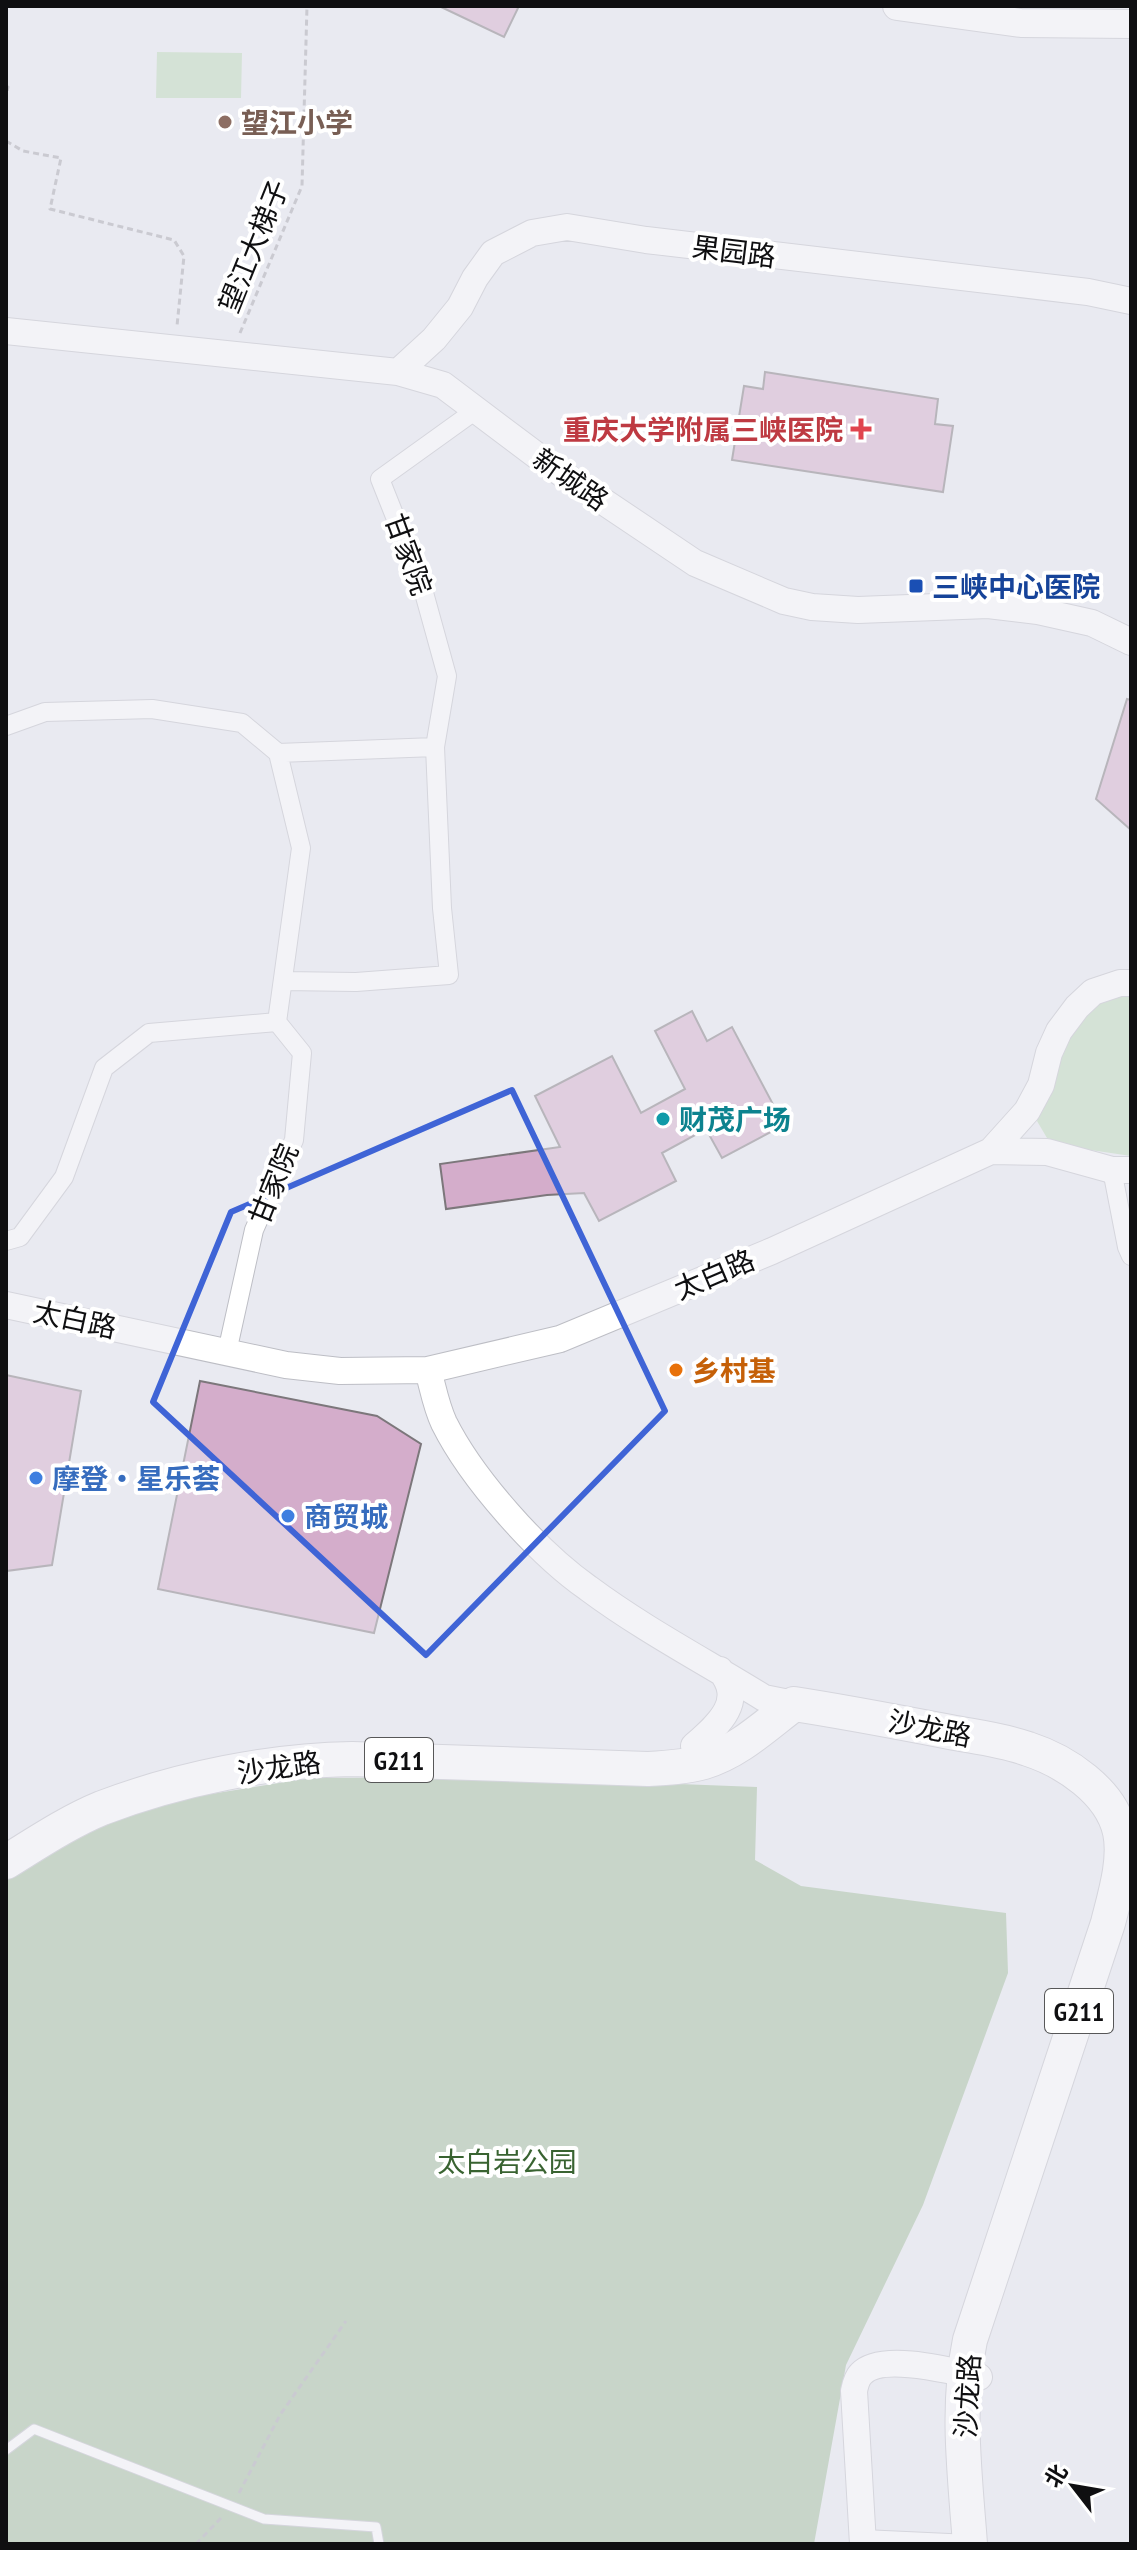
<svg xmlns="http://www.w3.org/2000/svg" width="1137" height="2550" font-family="'PT Sans Narrow','Noto Sans SC',sans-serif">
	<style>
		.green { fill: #bbdab5 }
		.forest { fill: #9fbd99 }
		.building { fill: #d4adcb; stroke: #7c777b; stroke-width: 2 }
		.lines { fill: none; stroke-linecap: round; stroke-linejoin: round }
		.lane-casing { stroke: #bdbec5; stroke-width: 11 }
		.street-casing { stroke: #bdbec5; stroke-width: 20 }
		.secondary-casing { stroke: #bdbec5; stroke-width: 28 }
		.primary-casing { stroke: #bdbec5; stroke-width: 30 }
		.highway-casing { stroke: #bdbec5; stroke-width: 36 }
		.path { stroke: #a5a5ab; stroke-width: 3; stroke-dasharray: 6 4; stroke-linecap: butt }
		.lane { stroke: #fff; stroke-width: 9 }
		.street { stroke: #fff; stroke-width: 18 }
		.secondary { stroke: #fff; stroke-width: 26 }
		.primary { stroke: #fff; stroke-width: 28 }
		.highway { stroke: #fff; stroke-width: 34 }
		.marked { fill: none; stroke: #3f64d6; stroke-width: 6; stroke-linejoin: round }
		.education-dot { fill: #8d6e63; stroke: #fff; stroke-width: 3 }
		.health-dot { fill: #e0444e; stroke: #fff; stroke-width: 3 }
		.transit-dot { fill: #1a4fb4; stroke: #fff; stroke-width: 3 }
		.culture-dot { fill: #0f9aa8; stroke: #fff; stroke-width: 3 }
		.food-dot { fill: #e8710a; stroke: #fff; stroke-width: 3 }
		.shop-dot { fill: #3f7fe0; stroke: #fff; stroke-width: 3 }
		.labels { text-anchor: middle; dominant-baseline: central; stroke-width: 8; stroke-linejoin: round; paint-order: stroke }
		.shield { fill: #fff; stroke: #575758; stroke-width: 2 }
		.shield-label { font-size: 26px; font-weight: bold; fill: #0f0f11 }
		.education-label { font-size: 28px; font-weight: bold; fill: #785e54; stroke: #fff; text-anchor: start }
		.street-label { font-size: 28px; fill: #0f0f11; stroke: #fff }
		.health-label { font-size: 28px; font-weight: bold; fill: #be3a42; stroke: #fff; text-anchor: end }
		.transit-label { font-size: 28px; font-weight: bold; fill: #164399; stroke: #fff; text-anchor: start }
		.culture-label { font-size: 28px; font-weight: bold; fill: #0d838f; stroke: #fff; text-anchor: start }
		.food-label { font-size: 28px; font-weight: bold; fill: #c56008; stroke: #fff; text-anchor: start }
		.shop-label { font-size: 28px; font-weight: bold; fill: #366cbe; stroke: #fff; text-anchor: start }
		.park-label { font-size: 28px; fill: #396331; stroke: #fff }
	</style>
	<rect width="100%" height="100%" fill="#e9eaf1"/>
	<path class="green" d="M157 52 242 53 241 98H156Z
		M1131 988V1156L1084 1149 1047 1138 1037 1121 1068 1029 1094 1000Z"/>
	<path class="forest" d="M497 1777 757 1787 755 1860 801 1886 1006 1913 1008 1973 923 2205 846 2365 814 2544H6V1877L91 1825 192 1797 310 1778Z"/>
	<path class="building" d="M439 6H519L504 37Z
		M765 372 938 399 935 424 953 426 943 492 732 460 744 386 763 389Z
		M1127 699 1131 700V830L1096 799Z
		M692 1011 707 1041 732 1027 784 1125 722 1158 706 1129 662 1153 676 1181 599 1221 584 1193 547 1195 446 1209 440 1164 560 1147 535 1096 612 1056 641 1113 685 1089 655 1031Z
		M6 1375 81 1391 52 1565 6 1571Z
		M200 1381 377 1416 421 1444 374 1633 158 1589Z"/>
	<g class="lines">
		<g class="lane-casing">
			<path id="lane" d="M6 2450 34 2429 264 2519 376 2527 379 2544"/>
		</g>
		<g class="street-casing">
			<path id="street" d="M6 726 45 712 152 709 242 723 278 753 301 848 277 1022 149 1033 104 1068 64 1177 20 1237 6 1241
				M278 753 435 747 447 676 421 582 380 479 476 410
				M283 981 356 982 449 975 442 908 435 747
				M1112 1170 1127 1247 1131 1256
				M227 1352 254 1230 294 1140 302 1053 277 1022
				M863 2539 970 2544"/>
		</g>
		<g class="secondary-casing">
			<path id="secondary" d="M6 331 398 372 443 385 552 467 695 563 784 601 812 607 858 610 988 605 1038 611 1092 623 1131 642
				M398 372 434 339 460 307 475 278 493 253 532 233 567 227 646 240 1088 292 1131 301
				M991 1151 1047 1152 1112 1170H1131
				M6 1305 286 1365 340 1371 428 1370 560 1339 772 1251 991 1151 1027 1111 1041 1085 1049 1053 1059 1031 1077 1007 1093 992 1120 983H1131
				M428 1370C433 1388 436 1406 444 1423 472 1479 537 1552 588 1588 643 1629 706 1662 764 1698L794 1704
				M694 1746C719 1724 746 1701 720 1670
				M863 2544 854 2391C855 2386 857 2378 861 2374 881 2352 952 2371 979 2377"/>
		</g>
		<g class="primary-casing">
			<path id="primary" d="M897 6 1021 23 1131 24"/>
		</g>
		<g class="highway-casing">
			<path id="highway" d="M6 1862C37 1843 68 1822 102 1808 178 1779 271 1760 352 1759L648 1769C667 1768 686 1767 704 1762 738 1752 766 1725 794 1704 846 1712 898 1722 950 1732 976 1737 1003 1740 1028 1749 1065 1761 1111 1791 1120 1832 1126 1860 1115 1895 1108 1923L970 2340C956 2407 965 2476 970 2544"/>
		</g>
		<path class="path" d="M6 86 8 87 6 96
			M6 141 23 151 61 158 50 209 174 240 184 256 177 326
			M240 333 302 186 307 6
			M239 2493 280 2415 346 2321
			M196 2544 221 2518"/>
		<use href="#lane" class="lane"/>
		<use href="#street" class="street"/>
		<use href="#secondary" class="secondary"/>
		<use href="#primary" class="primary"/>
		<use href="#highway" class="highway"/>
	</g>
	<path d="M0 0H1137V2550H0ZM512 1090 665 1411 426 1655 153 1402 231 1212Z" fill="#e9eaf1" fill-opacity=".55" fill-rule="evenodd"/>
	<path class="marked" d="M512 1090 665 1411 426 1655 153 1402 231 1212Z"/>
	<circle class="education-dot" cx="225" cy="122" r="8"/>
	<path class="health-dot" d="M857 417h8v8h8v8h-8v8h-8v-8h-8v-8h8z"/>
	<rect class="transit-dot" x="908" y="578" width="16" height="16" rx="4"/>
	<circle class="culture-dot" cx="663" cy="1119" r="8"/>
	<circle class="food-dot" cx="676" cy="1370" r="8"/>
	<g class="shop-dot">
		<circle cx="36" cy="1478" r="8"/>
		<circle cx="288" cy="1516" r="8"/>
	</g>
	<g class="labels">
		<g class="shield">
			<rect x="365" y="1738" width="68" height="44" rx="6"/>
			<rect x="1045" y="1989" width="68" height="44" rx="6"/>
		</g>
		<g class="shield-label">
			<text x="399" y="1760">G211</text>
			<text x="1079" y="2011">G211</text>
		</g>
		<g class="education-label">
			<text x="241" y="122">望江小学</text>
		</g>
		<g class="street-label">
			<text transform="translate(253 246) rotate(-68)">望江大梯子</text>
			<text transform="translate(734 251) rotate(7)">果园路</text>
			<text transform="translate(571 479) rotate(35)">新城路</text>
			<text transform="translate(409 554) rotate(70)">甘家院</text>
			<text transform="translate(273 1184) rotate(-68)">甘家院</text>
			<text transform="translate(714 1274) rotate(-23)">太白路</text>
			<text transform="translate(75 1319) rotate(12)">太白路</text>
			<text transform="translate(930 1728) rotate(11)">沙龙路</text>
			<text transform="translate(279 1767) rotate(-8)">沙龙路</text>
			<text transform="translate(967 2396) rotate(-87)">沙龙路</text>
		</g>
		<g class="health-label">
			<text x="843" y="429">重庆大学附属三峡医院</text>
		</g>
		<g class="transit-label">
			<text x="932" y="586">三峡中心医院</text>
		</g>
		<g class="culture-label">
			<text x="679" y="1119">财茂广场</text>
		</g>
		<g class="food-label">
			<text x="692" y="1370">乡村基</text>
		</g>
		<g class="shop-label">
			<text x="52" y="1478">摩登・星乐荟</text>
			<text x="304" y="1516">商贸城</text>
		</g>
		<g class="park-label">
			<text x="507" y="2161">太白岩公园</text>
		</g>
	</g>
	<rect width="1137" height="2550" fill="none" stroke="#0f0f11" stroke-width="16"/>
	<g transform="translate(1073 2486) rotate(301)" stroke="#ffffff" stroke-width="6" paint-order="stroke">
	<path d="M0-6L14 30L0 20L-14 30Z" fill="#0f0f11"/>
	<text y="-12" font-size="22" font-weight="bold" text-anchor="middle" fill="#0f0f11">北</text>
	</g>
</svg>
